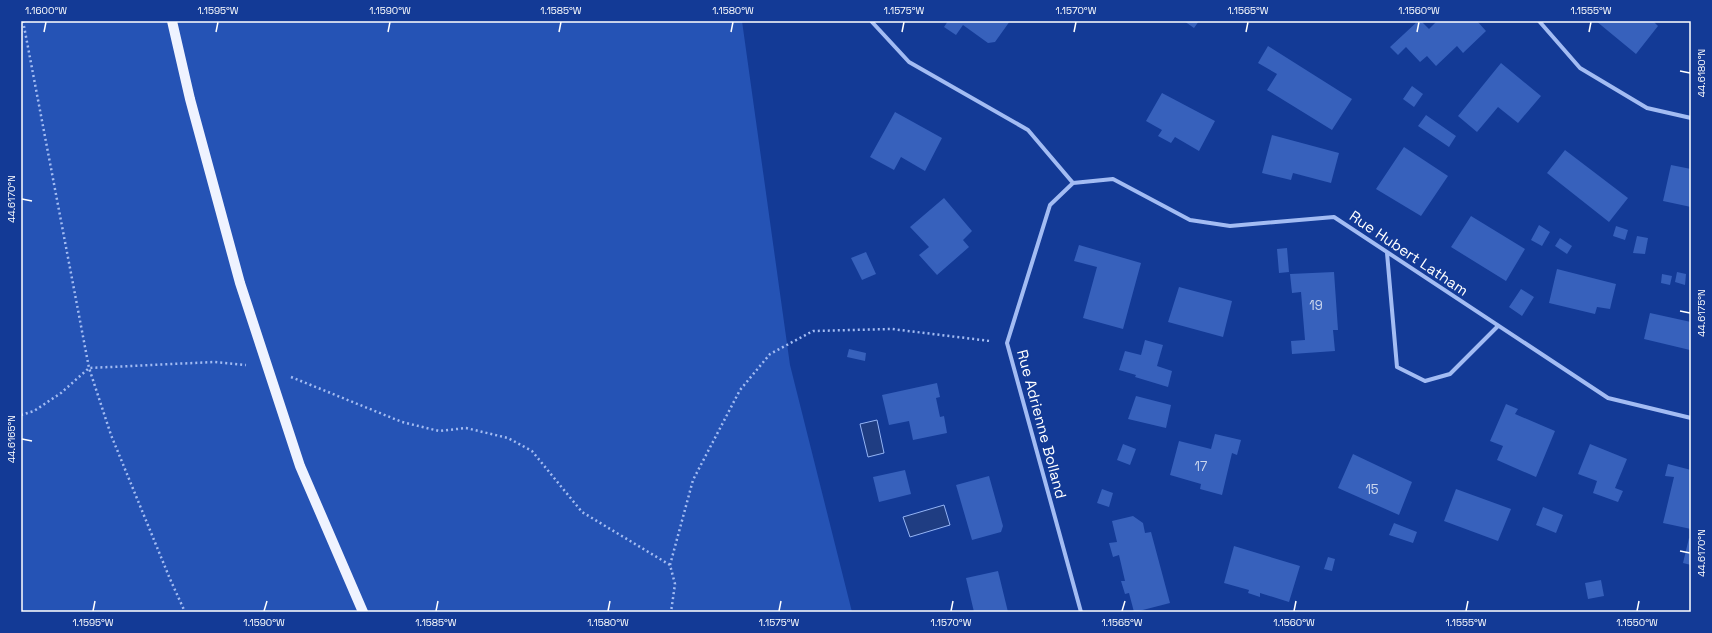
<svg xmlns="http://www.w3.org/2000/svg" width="1712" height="633" font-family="'Space Grotesk',sans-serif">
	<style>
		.green { fill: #2553b5 }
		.water { fill: #1f3d82; stroke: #95b5f6 }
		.building { fill: #3761bc }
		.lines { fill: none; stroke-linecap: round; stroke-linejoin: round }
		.path { stroke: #a3bcf3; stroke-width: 2.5; stroke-dasharray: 2 3; stroke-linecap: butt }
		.minor { stroke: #a3bcf3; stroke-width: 4 }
		.primary { stroke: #eff3ff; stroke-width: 10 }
		.ticks { fill: none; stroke: #fff; stroke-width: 1.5 }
		.labels { text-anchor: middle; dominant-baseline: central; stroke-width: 3.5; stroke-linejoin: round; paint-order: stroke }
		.number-label { font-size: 13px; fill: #cdd8ee }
		.street-label { font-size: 15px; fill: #fff; stroke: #133a96 }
		.neatline { fill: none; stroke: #fff; stroke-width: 1.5 }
		.ticks-label { font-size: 10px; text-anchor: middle; fill: #fff }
	</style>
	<rect width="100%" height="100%" fill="#133a96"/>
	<path class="green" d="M21 21H742L790 365 852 612H21Z"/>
	<path class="water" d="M877 420 884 453 868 457 860 424Z
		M944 505 950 525 910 537 903 517Z"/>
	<path class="building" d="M948 21H1010L995 42 988 43 963 25 956 35 944 27Z
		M1184 21H1199L1194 28Z
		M1418 21H1421L1429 29 1437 21H1477L1486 31 1463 53 1457 46 1436 66 1427 56 1420 62 1406 47 1398 55 1390 47Z
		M1596 21H1655L1654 22 1658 26 1636 54Z
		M1268 46 1352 99 1332 130 1267 90 1277 74 1258 63Z
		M1501 63 1541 96 1518 123 1498 107 1477 132 1458 116Z
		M1412 86 1423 94 1414 107 1403 99Z
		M1162 93 1215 121 1199 151 1175 137 1171 143 1158 136 1162 130 1146 121Z
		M895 112 942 138 925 171 901 157 894 170 870 157Z
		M1426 115 1456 136 1449 147 1418 126Z
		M1272 135 1339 153 1331 183 1293 173 1291 180 1262 173Z
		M1404 147 1448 176 1421 216 1376 189Z
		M1565 150 1628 198 1609 222 1547 173Z
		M1671 165 1691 169V207L1663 201Z
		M944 198 972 231 963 240 969 247 937 275 919 255 929 247 910 227Z
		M1471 216 1525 249 1506 281 1451 247Z
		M1539 225 1550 232 1542 246 1531 240Z
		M1616 226 1628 230 1625 240 1613 236Z
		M1637 236 1648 238 1645 254 1633 253Z
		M1560 238 1572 246 1567 254 1555 246Z
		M1079 245 1141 263 1123 329 1083 318 1097 267 1074 261Z
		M1287 248 1289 272 1279 273 1277 249Z
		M866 252 876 274 862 280 851 258Z
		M1557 269 1616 284 1610 309 1597 307 1595 314 1549 303Z
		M1334 272 1338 330H1333L1335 351 1292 354 1291 341 1305 340 1301 292 1292 293 1290 274Z
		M1677 272 1686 274 1685 285 1675 282Z
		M1662 274 1672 276 1670 285 1661 283Z
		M1179 287 1232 301 1223 337 1168 322Z
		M1521 289 1534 297 1522 316 1509 307Z
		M1650 313 1691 322 1690 350 1644 339Z
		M1145 340 1163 345 1157 366 1172 371 1168 387 1135 377 1136 375 1119 370 1125 351 1141 355Z
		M849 349 866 353 865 361 847 357Z
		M937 383 940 397 936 398 940 417 944 416 947 433 913 440 909 421 889 425 882 395Z
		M1136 396 1171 405 1166 428 1128 419Z
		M1506 404 1518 409 1515 414 1555 431 1536 477 1497 460 1503 446 1490 441Z
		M1215 434 1241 440 1237 455 1232 453 1222 495 1200 489 1201 484 1170 475 1179 441 1211 449Z
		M1123 444 1136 449 1130 465 1117 460Z
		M1590 444 1627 459 1615 488 1623 491 1618 502 1593 493 1597 481 1578 474Z
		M1353 454 1412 482 1399 515 1338 488Z
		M1668 464 1691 470V529L1663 523 1674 477 1665 476Z
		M905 470 911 494 879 502 873 477Z
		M989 476 1003 526 1001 532 972 540 956 485Z
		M1102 489 1113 493 1109 507 1097 503Z
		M1456 489 1511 509 1498 541 1444 521Z
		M1543 507 1563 515 1556 533 1536 525Z
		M1133 516 1143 523 1145 533 1151 532 1170 603 1135 612H1134L1129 593 1125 594 1121 581H1125L1119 555 1113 557 1109 543 1117 542 1112 521Z
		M1394 523 1417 532 1413 543 1389 535Z
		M1689 538 1691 539V565L1683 563Z
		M1234 546 1300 566 1289 602 1260 593V597L1248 593 1249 590 1224 583Z
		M1328 557 1335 559 1332 571 1324 569Z
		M998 571 1008 612H974L966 578Z
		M1601 580 1604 596 1588 599 1585 583Z"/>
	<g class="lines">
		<path class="path" d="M23 21 89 368 111 435 170 579 185 612
			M291 377 402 422 439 431 466 428 508 438 532 451 582 512 670 565 675 584 671 612
			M21 415 34 411 61 393 89 368 214 362 246 365
			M670 565 693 480 740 390 770 354 813 331 892 329 990 341"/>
		<path class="minor" d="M1539 21 1580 68 1647 108 1691 118
			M872 22 909 62 1028 130 1073 183
			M1073 183 1113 179 1190 220 1230 226 1334 217 1608 398 1691 418
			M1073 183 1050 205 1007 343 1081 612
			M1387 253 1397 367 1425 381 1450 374 1498 326"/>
		<path class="primary" d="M172 21 190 99 240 283 300 466 363 612"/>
	</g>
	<path class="ticks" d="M44 32 46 22M216 32 218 22M388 32 390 22M559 32 561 22M731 32 733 22M902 32 904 22M1074 32 1076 22M1246 32 1248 22M1417 32 1419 22M1589 32 1591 22M1680 71 1690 73M22 199 32 201M1680 311 1690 313M22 439 32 441M1680 551 1690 553M93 611 95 601M264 611 267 601M436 611 438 601M608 611 610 601M779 611 781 601M951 611 953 601M1122 611 1125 601M1294 611 1296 601M1466 611 1468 601M1637 611 1639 601"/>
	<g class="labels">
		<g class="number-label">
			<text x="1316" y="305">19</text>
			<text x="1201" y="466">17</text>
			<text x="1372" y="489">15</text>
		</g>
		<g class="street-label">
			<text transform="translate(1409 253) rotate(34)">Rue Hubert Latham</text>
			<text transform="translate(1042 424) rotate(75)">Rue Adrienne Bolland</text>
		</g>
	</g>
	<rect width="1712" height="633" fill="none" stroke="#133a96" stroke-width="44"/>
	<rect x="22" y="22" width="1668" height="589" class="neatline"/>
	<g class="ticks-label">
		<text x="46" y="14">1.1600°W</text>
		<text x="218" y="14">1.1595°W</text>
		<text x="390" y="14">1.1590°W</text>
		<text x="561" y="14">1.1585°W</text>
		<text x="733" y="14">1.1580°W</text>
		<text x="904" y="14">1.1575°W</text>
		<text x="1076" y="14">1.1570°W</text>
		<text x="1248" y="14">1.1565°W</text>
		<text x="1419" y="14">1.1560°W</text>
		<text x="1591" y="14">1.1555°W</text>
		<text transform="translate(1701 73) rotate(-90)" y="4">44.6180°N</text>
		<text transform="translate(11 199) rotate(-90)" y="4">44.6170°N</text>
		<text transform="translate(1701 313) rotate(-90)" y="4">44.6175°N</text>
		<text transform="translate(11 439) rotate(-90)" y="4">44.6165°N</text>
		<text transform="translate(1701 553) rotate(-90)" y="4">44.6170°N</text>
		<text x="93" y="626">1.1595°W</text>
		<text x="264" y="626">1.1590°W</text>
		<text x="436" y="626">1.1585°W</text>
		<text x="608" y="626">1.1580°W</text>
		<text x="779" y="626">1.1575°W</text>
		<text x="951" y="626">1.1570°W</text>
		<text x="1122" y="626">1.1565°W</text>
		<text x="1294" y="626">1.1560°W</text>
		<text x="1466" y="626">1.1555°W</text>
		<text x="1637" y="626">1.1550°W</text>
	</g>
</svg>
